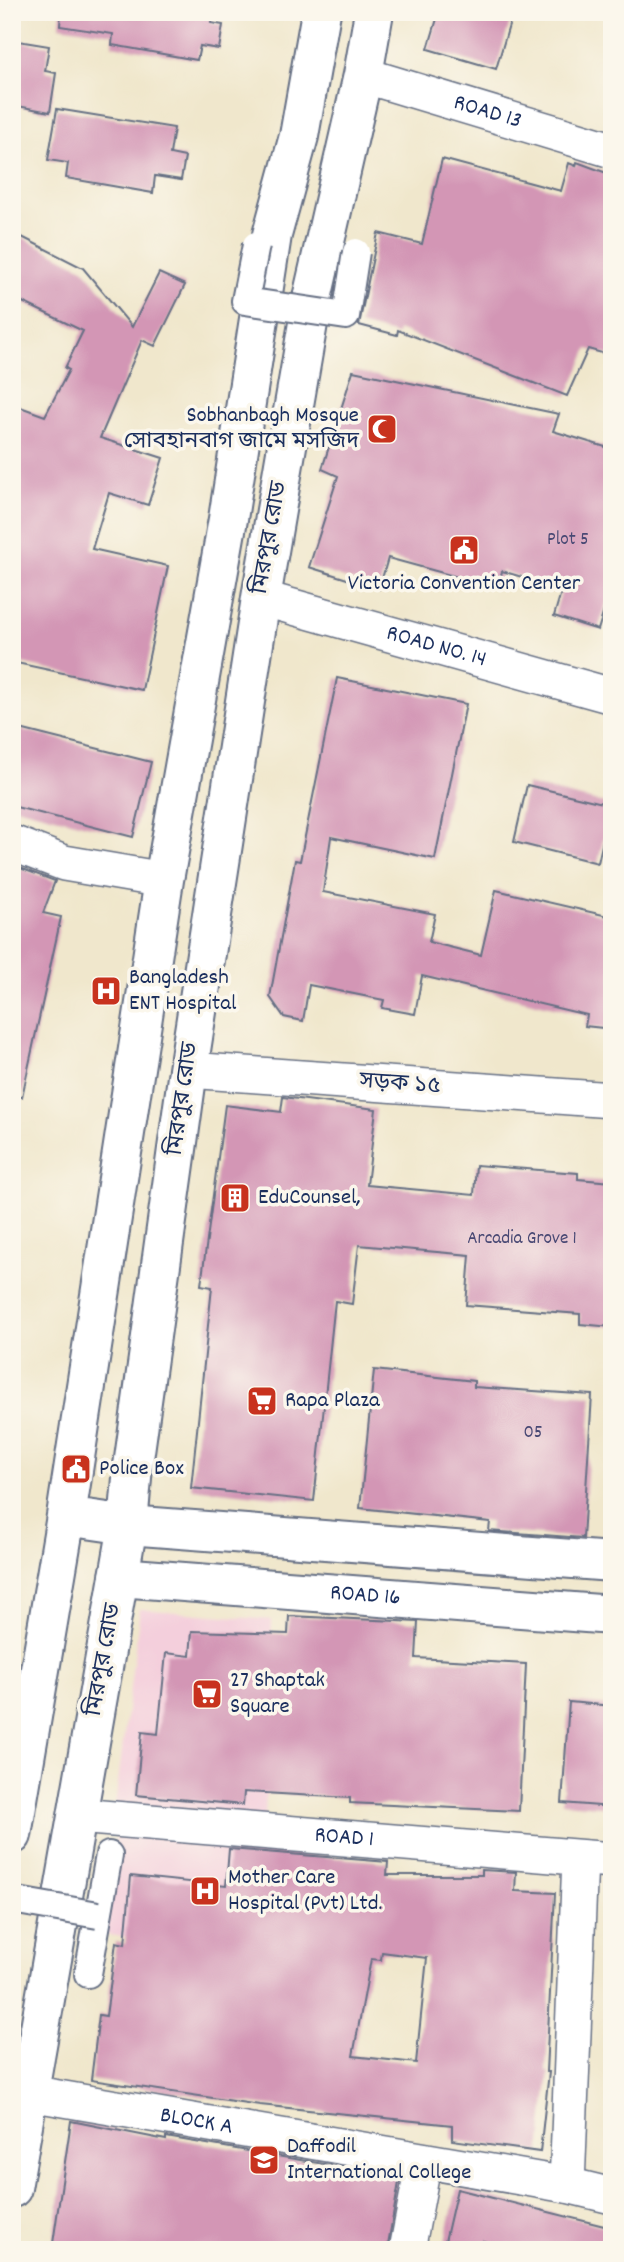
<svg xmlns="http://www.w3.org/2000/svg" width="624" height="2262" font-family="Dekko,'Noto Sans Bengali',sans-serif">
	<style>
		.built { fill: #f4cfdc }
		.building { fill: #d396b5; fill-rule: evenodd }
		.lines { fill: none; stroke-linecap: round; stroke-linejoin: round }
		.pedestrian-casing { stroke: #666f84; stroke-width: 30 }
		.minor-casing { stroke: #666f84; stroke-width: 38 }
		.secondary-casing { stroke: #666f84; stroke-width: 42 }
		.trunk-casing { stroke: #666f84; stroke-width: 42 }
		.pedestrian { stroke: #fff; stroke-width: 26 }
		.minor { stroke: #fff; stroke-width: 35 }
		.secondary { stroke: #fff; stroke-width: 38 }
		.trunk { stroke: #fff; stroke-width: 38 }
		.pedestrian-bridge-casing { stroke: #666f84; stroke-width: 30; stroke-linecap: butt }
		.pedestrian-bridge { stroke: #fff; stroke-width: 26 }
		.labels { text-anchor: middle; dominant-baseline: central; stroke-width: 7; stroke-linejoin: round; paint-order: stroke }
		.number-label { font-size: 19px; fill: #494974 }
		.street-label { font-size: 23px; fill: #1b2f5e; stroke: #fbf7ec }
		.poi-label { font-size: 23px; fill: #1b2f5e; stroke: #fbf7ec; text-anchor: start }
	</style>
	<rect width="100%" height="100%" fill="#fbf7ec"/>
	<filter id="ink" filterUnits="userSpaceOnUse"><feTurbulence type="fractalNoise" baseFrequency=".0143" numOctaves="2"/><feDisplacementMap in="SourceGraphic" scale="14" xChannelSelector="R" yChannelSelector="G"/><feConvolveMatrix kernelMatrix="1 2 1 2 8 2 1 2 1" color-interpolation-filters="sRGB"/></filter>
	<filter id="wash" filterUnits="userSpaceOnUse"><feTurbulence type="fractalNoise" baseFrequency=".00686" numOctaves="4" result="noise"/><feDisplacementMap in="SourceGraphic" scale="28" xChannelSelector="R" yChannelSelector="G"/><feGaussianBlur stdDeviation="1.57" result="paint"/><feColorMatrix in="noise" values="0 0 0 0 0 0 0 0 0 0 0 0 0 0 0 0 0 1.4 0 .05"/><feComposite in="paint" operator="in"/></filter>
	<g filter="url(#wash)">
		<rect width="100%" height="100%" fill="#f0e7cc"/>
		<path class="built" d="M140 1609 272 1620 265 1820 115 1806Z
			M116 1835 303 1846 293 1953 106 1935Z"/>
		<g id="blocks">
			<path class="building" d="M61 12H213L211 23 223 25 219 49 200 46 197 60 112 45 113 34 60 26Z
				M439 12H513L496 69 428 49Z
				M12 40 49 46 45 71 56 73 50 112 12 105Z
				M57 109 174 128 170 154 185 157 181 180 155 176 153 193 66 178 68 163 48 160Z
				M442 159 561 191 569 163 576 166 577 162 612 175V356L588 349 567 396 398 330 397 335 359 325 378 233 422 244Z
				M12 232 83 268 132 327 159 273 185 285 155 346 142 340 100 438 163 458 148 505 109 493 92 549 168 566 142 690 12 662V404L45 416 69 370 65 368 83 331 12 297Z
				M353 371 559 414 553 431 612 449V585L598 630 554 616 562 589 502 571 498 588 388 558 379 589 309 567 338 476 322 469Z
				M337 678 466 704 435 859 331 837 323 892 435 914 429 942 481 955 496 890 612 917V1029L585 1026 587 1015 422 976 415 1014 382 1008 384 1000 309 985 303 1021 284 1017 270 997 295 860 300 861Z
				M16 728 151 762 133 837 12 806V743Z
				M527 785 611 805 598 863 514 842Z
				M12 865 55 881 43 913 61 917 22 1097 12 1096Z
				M283 1097 376 1109 367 1185 474 1195 476 1165 578 1173V1179L612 1182V1327L580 1324V1314L466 1305 470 1255 359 1245 352 1304 335 1301 314 1501 191 1488 212 1287 201 1285 225 1105 281 1112Z
				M374 1370 474 1381V1387L592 1395 583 1538 489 1531 490 1522 360 1508Z
				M289 1616 418 1622 416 1658 526 1664 519 1811 350 1803V1798L244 1792 243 1805 136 1795 142 1732 158 1734 166 1653 190 1656 192 1631 288 1634Z
				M569 1702 612 1706V1807L562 1803Z
				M229 1849 388 1862 387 1875H482V1870L516 1872 515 1891 555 1893 546 2072H549L540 2152 452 2140V2125L260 2105 91 2080 99 2015 106 2016 116 1942 125 1944 131 1876 226 1886ZM382 1952 427 1958 416 2063 353 2056 371 1959 381 1960Z
				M71 2121 166 2140V2137L400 2177 387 2250H52Z
				M457 2189 612 2228 606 2250H520L483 2241 481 2250H443Z"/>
		</g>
	</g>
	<g filter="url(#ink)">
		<use href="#blocks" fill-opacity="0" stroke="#666f84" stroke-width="2"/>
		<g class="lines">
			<g class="pedestrian-casing">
				<path id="pedestrian" d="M88 1974 109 1855"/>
			</g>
			<g class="minor-casing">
				<g id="minor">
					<path id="s1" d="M363 75 612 150"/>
					<path id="s2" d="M261 598 612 696"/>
					<path d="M12 843 64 863 164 880"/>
					<path d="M188 1070 612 1100"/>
					<path id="s3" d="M77 1816 612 1860"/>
					<path id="s4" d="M29 2093 567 2185 612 2196"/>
					<path d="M567 2185 580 1858"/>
					<path d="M407 2250 424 2161"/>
				</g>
			</g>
			<g class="secondary-casing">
				<g id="secondary">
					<path d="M128 1525 612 1562"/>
					<path id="s5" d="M119 1577 612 1615"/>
				</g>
			</g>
			<g class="trunk-casing">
				<path id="trunk" d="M66 1516 128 1525
					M12 1835 66 1516 164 880 228 519 272 235 299 136 321 12
					M12 2188 128 1525 133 1466 188 1070 261 598 313 294 363 75 374 12"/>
			</g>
			<use href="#pedestrian" class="pedestrian"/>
			<use href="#minor" class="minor"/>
			<use href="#secondary" class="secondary"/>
			<use href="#trunk" class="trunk"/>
			<g class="pedestrian-bridge-casing">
				<path id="pedestrian-bridge" d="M256 245 245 301 346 316 356 252
					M12 1900 98 1915"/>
			</g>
			<use href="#pedestrian-bridge" class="pedestrian-bridge"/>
		</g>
	</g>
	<defs>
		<g id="mosque-square" transform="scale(1.575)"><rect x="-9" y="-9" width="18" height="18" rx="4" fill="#c8321e" stroke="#fbf7ec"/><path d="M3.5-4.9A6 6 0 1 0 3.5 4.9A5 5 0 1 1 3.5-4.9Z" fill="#fff"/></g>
		<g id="civic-square" transform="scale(1.575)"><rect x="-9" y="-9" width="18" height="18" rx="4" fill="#c8321e" stroke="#fbf7ec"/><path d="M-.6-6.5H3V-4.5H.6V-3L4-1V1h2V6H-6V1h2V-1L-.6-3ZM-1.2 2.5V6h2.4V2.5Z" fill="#fff"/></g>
		<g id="hospital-square" transform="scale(1.575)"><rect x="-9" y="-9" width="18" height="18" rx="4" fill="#c8321e" stroke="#fbf7ec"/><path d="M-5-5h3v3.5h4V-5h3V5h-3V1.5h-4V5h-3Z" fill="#fff"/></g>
		<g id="building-square" transform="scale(1.575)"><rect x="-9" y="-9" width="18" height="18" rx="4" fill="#c8321e" stroke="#fbf7ec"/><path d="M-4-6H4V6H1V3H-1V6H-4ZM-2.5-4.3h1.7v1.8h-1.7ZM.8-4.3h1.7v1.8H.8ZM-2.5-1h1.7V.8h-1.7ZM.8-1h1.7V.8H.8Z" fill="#fff"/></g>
		<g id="supermarket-square" transform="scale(1.575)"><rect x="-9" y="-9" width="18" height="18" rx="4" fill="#c8321e" stroke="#fbf7ec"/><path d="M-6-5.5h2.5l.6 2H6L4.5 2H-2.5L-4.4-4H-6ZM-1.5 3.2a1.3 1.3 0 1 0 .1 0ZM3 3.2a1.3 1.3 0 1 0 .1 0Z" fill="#fff"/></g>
		<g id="university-square" transform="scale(1.575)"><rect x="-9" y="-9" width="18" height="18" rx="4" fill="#c8321e" stroke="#fbf7ec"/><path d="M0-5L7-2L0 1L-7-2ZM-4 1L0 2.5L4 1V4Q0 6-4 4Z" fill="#fff"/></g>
	</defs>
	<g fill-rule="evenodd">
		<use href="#mosque-square" x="382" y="429"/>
		<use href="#civic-square" x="464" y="550"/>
		<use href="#hospital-square" x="106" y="991"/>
		<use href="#building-square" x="235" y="1198"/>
		<use href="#supermarket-square" x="262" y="1401"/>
		<use href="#civic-square" x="76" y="1469"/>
		<use href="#supermarket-square" x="207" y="1694"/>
		<use href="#hospital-square" x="205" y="1891"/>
		<use href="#university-square" x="264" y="2160"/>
	</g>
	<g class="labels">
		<g class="number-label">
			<text x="568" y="540">Plot 5</text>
			<text x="522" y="1239">Arcadia Grove 1</text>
			<text x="533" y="1433">05</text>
		</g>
		<g class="street-label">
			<text stroke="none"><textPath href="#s1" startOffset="130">ROAD 13</textPath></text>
			<text transform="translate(271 538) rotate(-80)">মিরপুর রোড</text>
			<text stroke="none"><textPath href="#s2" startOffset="182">ROAD NO. 14</textPath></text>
			<text transform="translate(400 1085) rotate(4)">সড়ক ১৫</text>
			<text transform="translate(184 1099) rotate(-82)">মিরপুর রোড</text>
			<text stroke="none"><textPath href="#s5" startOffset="247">ROAD 16</textPath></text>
			<text transform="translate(105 1660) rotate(-80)">মিরপুর রোড</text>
			<text stroke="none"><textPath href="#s3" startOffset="268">ROAD 1</textPath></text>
			<text stroke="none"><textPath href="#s4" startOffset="170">BLOCK A</textPath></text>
		</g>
		<g class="poi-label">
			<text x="359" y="416" text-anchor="end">Sobhanbagh Mosque<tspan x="359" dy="26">সোবহানবাগ জামে মসজিদ</tspan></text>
			<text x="464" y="584" text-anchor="middle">Victoria Convention Center</text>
			<text x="129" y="978">Bangladesh<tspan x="129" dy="26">ENT Hospital</tspan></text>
			<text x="258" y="1198">EduCounsel,</text>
			<text x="285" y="1401">Rapa Plaza</text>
			<text x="99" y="1469">Police Box</text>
			<text x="230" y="1681">27 Shaptak<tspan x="230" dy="26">Square</tspan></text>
			<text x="228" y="1878">Mother Care<tspan x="228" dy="26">Hospital (Pvt) Ltd.</tspan></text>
			<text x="287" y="2147">Daffodil<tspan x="287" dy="26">International College</tspan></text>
		</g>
	</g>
	<rect width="624" height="2262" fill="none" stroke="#fbf7ec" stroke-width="42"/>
</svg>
